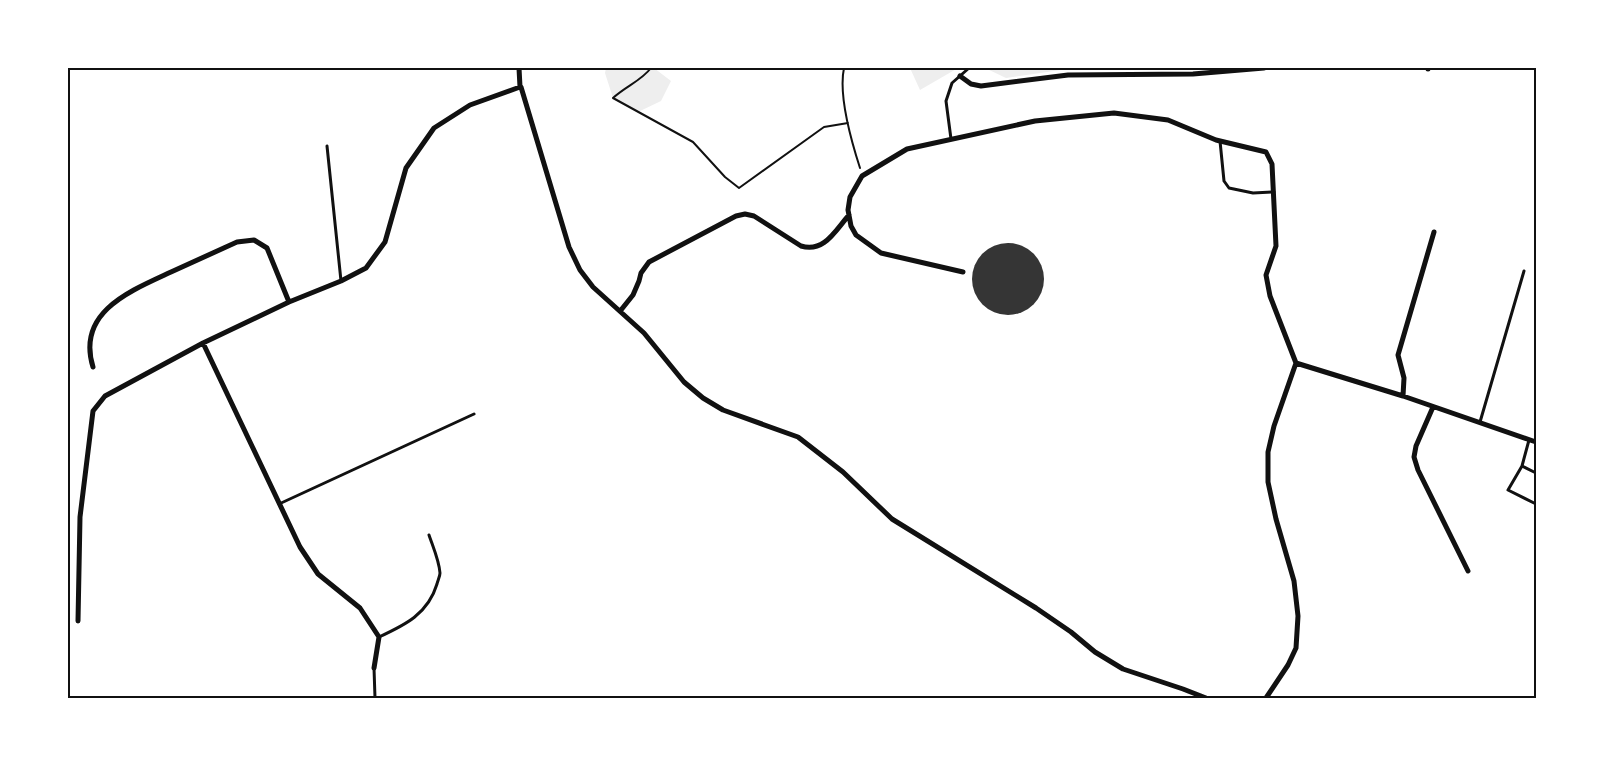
<svg xmlns="http://www.w3.org/2000/svg" width="1604" height="766" font-family="'PT Sans',sans-serif">
	<style>
		.green { fill: #eee }
		.building { fill: #353535 }
		.lines { fill: none; stroke-linecap: round; stroke-linejoin: round }
		.path { stroke: #111; stroke-width: 2 }
		.service { stroke: #111; stroke-width: 3 }
		.minor { stroke: #111; stroke-width: 5 }
		.neatline { fill: none; stroke: #111; stroke-width: 2 }
	</style>
	<rect width="100%" height="100%" fill="#fff"/>
	<path class="green" d="M606 68H654L671 81 661 101 638 112 613 98 605 73Z
		M910 68H958L920 90Z
		M985 68H1212L1187 70H1061L1006 78Z"/>
	<path class="building" d="M972 279a36 36 0 1 1 72 0a36 36 0 1 1-72 0Z"/>
	<g class="lines">
		<path class="path" d="M651 68C641 81 626 86 613 98L693 142 725 177 739 188 824 127 848 123
			M844 68C838 96 851 140 860 168"/>
		<path class="service" d="M951 139 946 101 952 83 969 68
			M1220 141 1224 181 1229 188 1253 193 1274 192
			M327 146 341 281
			M1480 422 1524 271
			M1522 466 1529 440
			M1536 473 1522 466 1508 490 1536 504
			M279 504 474 414
			M379 637C405 625 428 614 437 584 438 580 440 576 440 573 439 560 433 547 429 535
			M374 668 375 698"/>
		<path class="minor" d="M519 68 520 87H521L569 247 580 270 593 287 644 333 684 382 703 398 723 410 798 437 843 472 892 519 1036 608 1071 632 1095 652 1123 669 1183 689 1206 698
			M1428 69V68
			M960 76 971 84 981 86 1068 75 1193 74 1264 68
			M963 272 881 253 856 235 851 226 848 210 850 197 862 176 907 149 1035 121 1114 113 1168 120 1216 140 1266 152 1272 164 1276 246 1266 275 1270 296 1296 363 1274 426 1268 452V482L1276 519 1294 581 1298 616 1296 648 1288 665 1266 698
			M621 310 633 295 639 281 641 273 649 262 736 216 745 214 754 216 801 246C824 253 835 231 849 215
			M203 343 300 547 318 574 360 608 379 637 374 668
			M1296 363 1403 396 1536 442
			M93 367C76 312 130 291 171 272 193 262 215 252 237 242L254 240 267 248 289 302
			M1403 396 1404 378 1398 355 1434 232
			M1433 407 1416 446 1414 457 1418 470 1468 571
			M78 621 80 517 93 411 105 396 203 343 289 302 341 281 366 268 385 242 406 168 434 128 470 105 520 87"/>
	</g>
	<rect width="1604" height="766" fill="none" stroke="#ffffff" stroke-width="138"/>
	<rect x="69" y="69" width="1466" height="628" class="neatline"/>
</svg>
